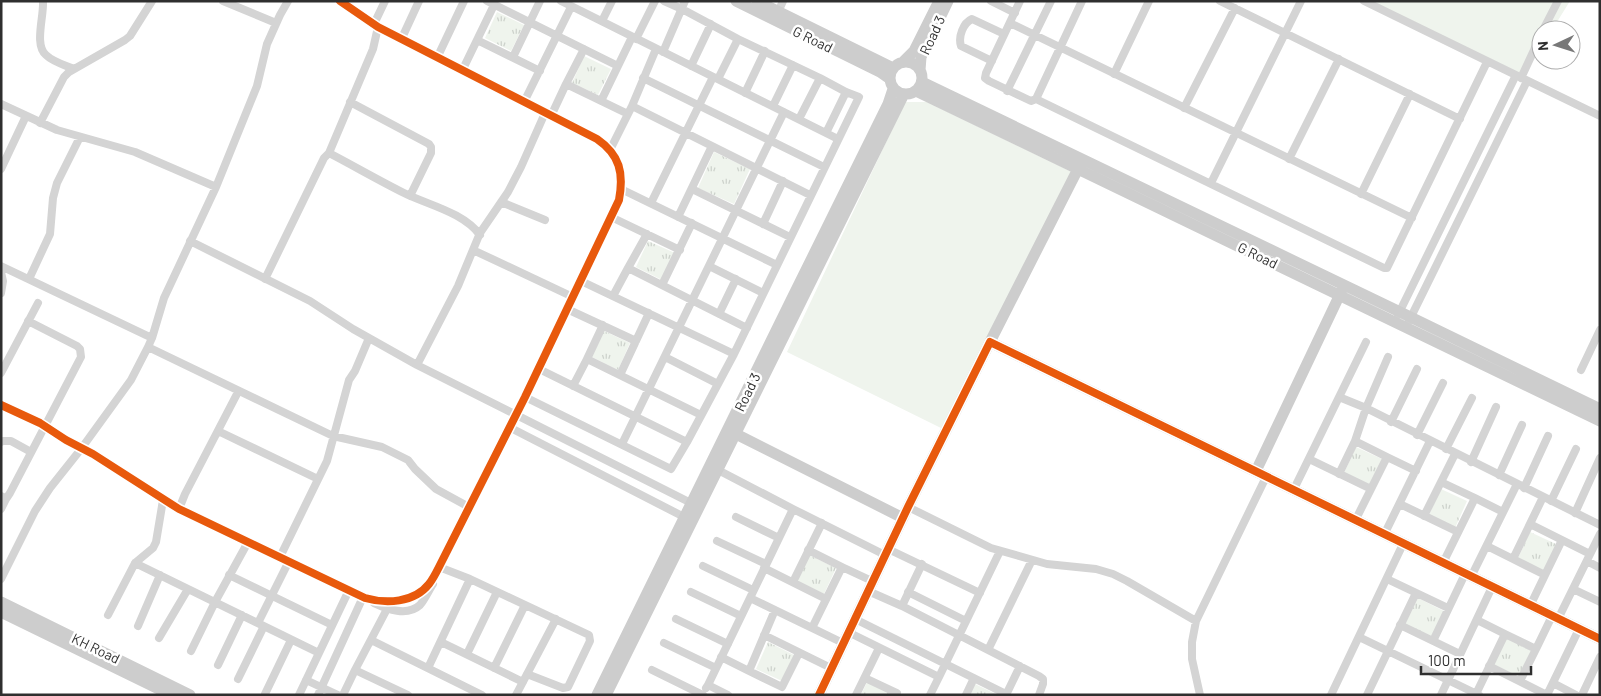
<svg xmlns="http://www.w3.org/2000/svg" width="1601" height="696" font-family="Barlow,sans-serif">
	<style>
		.green { fill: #eff4ed }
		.park { fill: url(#park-tufts) }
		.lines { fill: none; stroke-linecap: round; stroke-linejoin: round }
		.street { stroke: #d4d4d4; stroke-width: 8 }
		.secondary { stroke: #cdcdcd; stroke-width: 11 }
		.cycleway-casing { stroke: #fff; stroke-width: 11 }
		.cycleway { stroke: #e8590c; stroke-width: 8 }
		.labels { text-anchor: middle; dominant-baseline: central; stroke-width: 5; stroke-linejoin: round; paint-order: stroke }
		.street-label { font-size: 14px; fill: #2f2f2f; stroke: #fff }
	</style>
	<defs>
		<pattern id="park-tufts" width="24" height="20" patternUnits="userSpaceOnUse" patternTransform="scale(1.25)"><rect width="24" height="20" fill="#eff4ed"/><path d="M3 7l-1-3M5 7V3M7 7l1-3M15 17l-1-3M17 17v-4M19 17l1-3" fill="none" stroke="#cdd2cc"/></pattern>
	</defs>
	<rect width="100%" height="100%" fill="#fff"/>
	<path class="green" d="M1370 1H1570L1552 30H1541V48L1524 75Z
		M905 102H927L1074 173 941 428 787 352Z"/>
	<path class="park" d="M497 12 524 25 511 51 485 38Z
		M584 56 611 69 598 95 572 83Z
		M714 152 750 169 734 204 698 188Z
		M648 241 675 253 662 280 636 267Z
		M604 331 630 343 618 370 592 357Z
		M1356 447 1382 459 1370 486 1344 473Z
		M1441 489 1467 501 1455 528 1429 515Z
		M1530 532 1556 544 1544 571 1518 558Z
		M809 555 836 568 824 594 797 581Z
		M1418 598 1444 611 1432 637 1405 624Z
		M1506 638 1532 651 1520 677 1494 665Z
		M768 642 794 655 782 681 756 669Z
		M867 682 893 695H861Z
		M975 684 998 695H970Z"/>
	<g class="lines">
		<path class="street" d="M43 1C44 17 34 45 46 55 53 62 65 65 74 69
			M223 1 276 23
			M487 1 618 66
			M561 1 838 139
			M991 1 1015 13
			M1020 1 986 73 985 78 989 81 1031 101 1036 99 1384 268H1387L1487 62
			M1220 1 1460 119
			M1364 1 1600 116
			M778 12 783 1
			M602 21 612 1
			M1010 23 1412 218
			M374 24 385 1
			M1543 30 1558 1
			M636 39 655 1
			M401 40 419 1
			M477 40 494 5
			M663 52 685 1
			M513 57 540 1
			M437 58 464 1
			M992 61 961 46C958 37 963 23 972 19L1004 34
			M691 66 711 24
			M462 71 477 40 540 71
			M1114 74 1149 1
			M643 78 824 167
			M1521 78 1541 35
			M718 79 738 39
			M566 84 584 49
			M1007 91 1051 1
			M745 93 765 51
			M1036 99 1082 1
			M601 101 632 37
			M350 102 429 144 431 147V153L410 196
			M524 102 571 7
			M1 104 57 130 135 152 216 187
			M632 106 810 195
			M773 106 793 65
			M1184 108 1235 8
			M551 116 566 84 628 114
			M799 119 820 78
			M40 123 64 77 69 72 125 40 130 36 152 1
			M826 133 846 92
			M610 150 632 106 656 49
			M329 153 373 49 378 27
			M1289 159 1339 59
			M1 169 26 116
			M1211 183 1301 1
			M621 189 777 265
			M692 189 790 237
			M1361 194 1410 94
			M501 202 545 220
			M651 203 713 77
			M611 217 680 250
			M678 217 712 146
			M763 224 783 181
			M190 241 310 301 353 329 417 365 693 504
			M473 250 573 297
			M1 266 152 338
			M709 266 763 293
			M628 268 647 234
			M1 272 3 281 1 293
			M29 279 50 234 53 198 57 183 80 137
			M265 279 324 158 329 153C354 166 378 180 404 193 428 205 463 212 480 235
			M581 281 734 354
			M662 285 692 223
			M613 296 628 268 747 328
			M567 309 636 341
			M719 314 736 279
			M1398 315 1516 75
			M1409 321 1527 81
			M148 347 333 436 382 447 408 460 415 469 436 489 469 507
			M665 357 718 384
			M587 359 603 325
			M417 365 458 286 480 233 508 192 521 167 545 113
			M539 369 687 442
			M1581 370 1600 330
			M1 373 38 303
			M620 375 649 313
			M573 386 587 359 701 415
			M525 397 671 469 687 442 734 354 859 97 846 92 820 78 738 39 682 9 664 1
			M1339 397 1366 408 1600 525
			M1 405 40 423 66 440 93 454 179 509 365 598C386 604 414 603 429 584 433 579 436 573 439 567L525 397 619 200C624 173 620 155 597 139L378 27 340 1
			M1391 422 1417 369
			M509 427 688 519
			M218 431 318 479
			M1417 435 1443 383
			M1355 441 1387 457
			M1 442 3 441H11L31 452
			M622 444 784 112
			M1446 449 1472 398
			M1309 459 1371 489
			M1471 462 1496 407
			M718 470 793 509
			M1339 474 1355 441 1366 408 1388 357
			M1499 475 1522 425
			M1441 482 1475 498
			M1524 488 1548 436
			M1293 491 1366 342
			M1 496 6 499 10 493 81 357 80 349 77 346 28 321
			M1551 501 1576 449
			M1400 504 1458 532
			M908 507 991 548 1047 564 1096 569 1113 574 1127 581 1196 621
			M1 509 6 499
			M179 509 185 494 238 392
			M1575 513 1600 458
			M1424 516 1455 454
			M736 517 779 538
			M1355 521 1387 457 1416 471
			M1530 524 1562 540
			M1384 535 1430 441
			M717 541 766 564
			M1487 546 1513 559 1543 497
			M888 549 980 593
			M808 550 842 567
			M280 557 327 461 349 380 355 371 369 338
			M1513 559 1545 575
			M1587 561 1600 568
			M135 563 153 548 156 542 163 500
			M1443 563 1475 498 1503 512
			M703 566 753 590
			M764 568 826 599
			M438 571 439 567 470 579 589 635 590 641 568 687 563 688 527 674
			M229 575 332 625
			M1471 577 1517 484
			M1 579 35 511 50 488 81 449 131 380 148 347 152 338 164 298 216 187 257 86 267 44 280 15 288 1
			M1387 579 1448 608
			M793 582 822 523
			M1573 589 1600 602
			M868 591 902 606 1039 676 1043 679V684L1039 695
			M691 592 741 616
			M908 592 966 621
			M750 598 843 643
			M374 603C387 609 407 617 420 605 425 599 429 590 433 584
			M902 606 922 564
			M1530 606 1562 540 1590 554
			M387 609 355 670 408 695
			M775 610 749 671 782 687 799 653
			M108 615 135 563 319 653
			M676 619 728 644
			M855 619 1006 694
			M1558 619 1600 534
			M258 623 289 561
			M1400 625 1460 654
			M138 626 160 575
			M812 628 842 567 872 581
			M848 632 939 677 930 695
			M1505 634 1536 649 1520 681
			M764 635 831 668
			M1359 637 1479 695
			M159 638 188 589
			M371 640 482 695
			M1433 641 1465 574
			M441 642 523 682
			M664 643 716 668
			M1536 649 1552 616
			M988 650 1032 560
			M191 651 215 602 248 542
			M467 654 497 592
			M721 657 749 671
			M218 665 242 615
			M1489 666 1547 695
			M428 668 470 579
			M494 668 525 605
			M652 670 703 695
			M939 677 1000 551
			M865 678 897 693 896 695
			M238 679 264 626
			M306 680 338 695
			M1553 683 1576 695
			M708 685 793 509 885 555
			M706 688 708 685 728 695
			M265 694 291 640
			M1476 694 1505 634 1477 620
			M299 695 349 590
			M318 695 363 597
			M343 695 355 670
			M516 695 556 619
			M856 695 879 648
			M966 695 974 678
			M1006 695 1020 666
			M1200 695 1192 659V642L1196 621 1266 477
			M1331 695 1403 544
			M1367 695 1416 593
			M1441 695 1492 587
			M1547 695 1579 629
			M1582 695 1600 657"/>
		<path class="secondary" d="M736 1 880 72 890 79
			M757 1 893 68
			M890 78a16 16 0 1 1 32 0a16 16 0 1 1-32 0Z
			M903 62 914 51 939 1
			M920 70 921 57 948 1
			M922 82 1400 312 1600 409
			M916 91 1600 421
			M990 342 1081 163
			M730 431 903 518
			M1256 471 1342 290
			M1 602 190 695
			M1 612 171 695
			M597 695C693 497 791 301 888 104L893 89
			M606 695 904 94
			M819 695 908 507 990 342 1600 639"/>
		<g class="cycleway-casing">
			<path id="cycleway" d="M1 405 40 423 66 440 93 454 179 509 365 598C386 604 414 603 429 584 433 579 436 573 439 567L525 397 619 200C624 173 620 155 597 139L378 27 340 1
				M819 695 908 507 990 342 1600 639"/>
		</g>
		<use href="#cycleway" class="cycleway"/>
	</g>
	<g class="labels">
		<g class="street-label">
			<text transform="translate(932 35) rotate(-65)">Road 3</text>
			<text transform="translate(813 39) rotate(26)">G Road</text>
			<text transform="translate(1258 255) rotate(26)">G Road</text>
			<text transform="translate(747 392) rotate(-64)">Road 3</text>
			<text transform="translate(96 648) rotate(26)">KH Road</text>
		</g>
	</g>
	<rect width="1601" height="696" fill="none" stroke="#2f2f2f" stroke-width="5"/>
	<g transform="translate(1556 45) rotate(266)"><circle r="24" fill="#ffffff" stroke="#acacac"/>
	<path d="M0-4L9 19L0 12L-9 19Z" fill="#787878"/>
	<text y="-8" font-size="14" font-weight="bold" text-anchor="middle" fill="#2f2f2f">N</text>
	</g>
	<path d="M1421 666v8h110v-8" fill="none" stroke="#2f2f2f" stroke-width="2.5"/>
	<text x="1428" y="666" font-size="15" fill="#2f2f2f" stroke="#ffffff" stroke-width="4" paint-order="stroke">100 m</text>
</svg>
